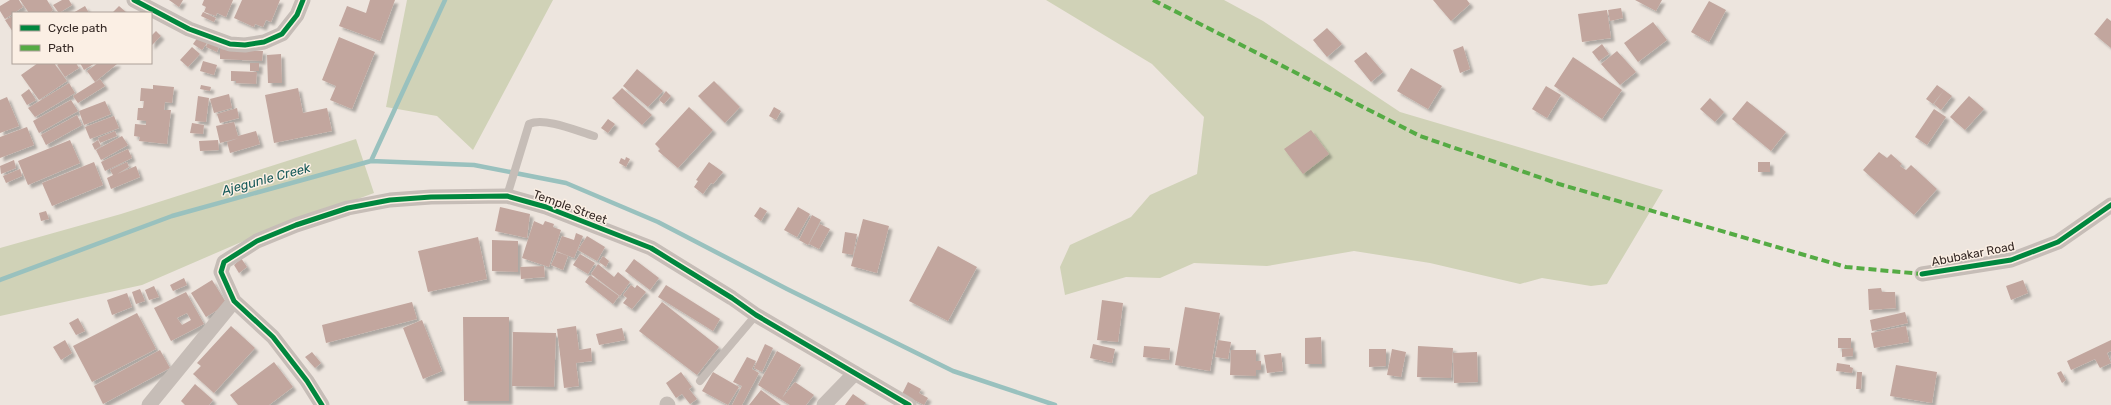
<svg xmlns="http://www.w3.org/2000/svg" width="2111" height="405" font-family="Rubik,sans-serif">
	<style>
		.green { fill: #d0d2b7 }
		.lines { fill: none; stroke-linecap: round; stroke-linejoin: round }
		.stream { stroke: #99c1be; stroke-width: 4.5 }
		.building { fill: #c2a69e; fill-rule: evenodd; filter: url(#shadow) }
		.service { stroke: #c6bdb7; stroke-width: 8 }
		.minor { stroke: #c6bdb7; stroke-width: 15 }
		.quiet { stroke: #55ab44; stroke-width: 4; stroke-dasharray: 8 4; stroke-linecap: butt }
		.cycleway-casing { stroke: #fbefe4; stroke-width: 8 }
		.cycleway { stroke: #00873e; stroke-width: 5 }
		.labels { text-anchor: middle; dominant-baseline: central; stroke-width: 3; stroke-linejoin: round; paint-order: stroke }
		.street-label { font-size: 12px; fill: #362a26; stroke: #fbefe4 }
		.water-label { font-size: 13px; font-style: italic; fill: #185b5a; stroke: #fbefe4 }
	</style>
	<defs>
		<filter id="shadow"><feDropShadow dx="3.5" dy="3.5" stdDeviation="1" flood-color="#0004"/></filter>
	</defs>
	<rect width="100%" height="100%" fill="#ede5de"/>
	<path class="green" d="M407 0H553L473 150 437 116 386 107Z
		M1046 0H1224L1263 21 1400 112 1663 190 1607 284 1591 286 1542 278 1520 284 1430 263 1354 251 1267 266 1194 263 1160 278 1126 277 1065 295 1060 267 1070 245 1131 217 1150 195 1197 174 1204 117 1152 64Z
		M356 139 374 193 246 240 142 285 0 316V248L121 214Z"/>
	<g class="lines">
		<path class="stream" d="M371 161 474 165 566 183 658 222 787 289 953 371 1055 405
			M0 280 172 216 371 161 445 0"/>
	</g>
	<path class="building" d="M10 0H19L23 7 5 19 0 11V6Z
		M20 0H47L53 10 49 13H29Z
		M62 0H69L72 5 59 13 53 5Z
		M169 0H183L179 7Z
		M204 0H233L226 17 217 13 216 16 204 12 206 7 202 5Z
		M242 0H280L271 22 266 20 263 27 255 24 254 27 234 18Z
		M370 0H395L380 41 339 26 347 6 366 13Z
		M1433 0H1467L1470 4 1451 21Z
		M1635 0H1662L1656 11Z
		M1709 1 1726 10 1709 42 1691 32Z
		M85 6 89 13H73Z
		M119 6 126 12 112 13Z
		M1621 8 1623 18 1610 21 1608 10Z
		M1607 10 1611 38 1582 42 1578 14Z
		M203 12 216 18 214 22 201 16Z
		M13 16V32L5 20Z
		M2107 18 2111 21V48L2094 34Z
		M1653 22 1667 40 1638 62 1624 43Z
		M1327 28 1342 44 1327 57 1313 40Z
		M156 31 161 36 151 46V36Z
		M198 37 207 43 202 50 193 44Z
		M339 37 375 52 352 109 330 100 336 86 322 80Z
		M209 40 220 44 217 52 206 47Z
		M1602 44 1609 54 1599 61 1592 52Z
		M1463 46 1470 69 1460 73 1453 50Z
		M192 47 200 54 188 67 180 60Z
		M220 49 263 51 262 61 220 59Z
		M1617 51 1636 72 1620 85 1601 64Z
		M1366 52 1383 72 1371 82 1354 61Z
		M281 54 282 83H268L267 55Z
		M1573 57 1622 90 1602 119 1554 86Z
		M203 61 217 65 214 75 200 71Z
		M38 63H54L67 81 39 100 21 75Z
		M60 63H76L79 68 65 77 57 65Z
		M80 63H95L84 70Z
		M98 63H117V64L95 82 87 71Z
		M250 63H259V71H250Z
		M1411 68 1442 86 1428 109 1397 91Z
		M637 69 663 91 648 107 623 86Z
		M231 71 257 72 256 84 236 83V81H231Z
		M100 79 105 86 78 103 73 96Z
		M714 81 740 107 725 123 698 96Z
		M69 83 75 93 35 117 28 108Z
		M153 85 174 87 172 103 165 102 164 110H171L167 144 139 141 140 137 134 136 135 124 146 125V121L137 120 138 108H143L144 101H140L141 88 153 89Z
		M201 85 211 87 210 91 200 89Z
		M1937 85 1944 90 1933 104 1926 99Z
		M1546 86 1561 95 1547 118 1532 109Z
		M298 88 303 113 327 108 332 131 274 143 265 95Z
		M622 88 652 115 642 125 612 98Z
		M29 89 36 100 27 105 21 95Z
		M1944 90 1952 96 1941 110 1934 104Z
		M666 91 671 96 664 104 659 100Z
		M229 94 232 108 214 113 210 99Z
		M198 96 209 98 206 122 195 121Z
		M1969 96 1984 109 1965 130 1950 117Z
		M7 97 19 126 0 133V100Z
		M1710 98 1724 112 1715 122 1700 109Z
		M71 100 78 111 39 133 33 121Z
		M105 101 111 114 84 125 79 111Z
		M1747 101 1786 132 1771 151 1732 119Z
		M689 107 713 130 678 168 658 151 660 149 655 144Z
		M774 107 781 111 776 120 769 116Z
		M237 108 239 118 220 123 217 114Z
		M1934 109 1946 117 1927 145 1915 137Z
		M77 115 82 125 46 145 41 135Z
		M114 116 119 128 90 139 85 127Z
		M608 119 615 124 608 133 601 128Z
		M234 122 238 136 256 131 260 144 230 153 227 142 239 138 220 143 216 126Z
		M192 123 204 125 203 134 190 133Z
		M27 127 34 145 0 158V137Z
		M1311 130 1329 154 1303 174 1284 149Z
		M115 131 117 136 100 143 98 138Z
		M122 136 128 145 101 160 96 150Z
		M70 140 80 163 28 185 18 161Z
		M98 140 101 146 95 150 92 144Z
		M218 140 219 150 200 151 199 141Z
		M128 149 132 158 105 171 101 162Z
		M1879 152 1887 158 1891 154 1902 164 1900 166 1906 170 1911 165 1937 189 1914 215 1863 170Z
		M626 157 630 159 626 167 619 163 621 158 625 160Z
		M14 160 16 168 1 174 0 166Z
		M94 162 103 185 52 206 42 183Z
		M127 162 129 167 117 174 136 166 140 177 111 189 107 178 113 175 110 170Z
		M709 162 723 172 713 184 711 183 703 194 694 187 698 181 696 180Z
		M1758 162H1770V172H1758Z
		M20 169 22 176 6 183 3 176Z
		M500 207 530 214 527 238 495 231Z
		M760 207 767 211 761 221 754 216Z
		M798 207 810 214 797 237 784 230Z
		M46 211 49 219 41 221 39 213Z
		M812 215 821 220 808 245 799 240Z
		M863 219 889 226 877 273 851 266Z
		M534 221 543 225 545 221 554 224 553 227 561 230 549 267 522 258Z
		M820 224 830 229 819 249 809 244Z
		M845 232 857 234 853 255 842 253Z
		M576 233 583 236 574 258 556 251 562 236 574 240Z
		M587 236 605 247 597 261 578 250Z
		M478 237 487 279 428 292 418 251Z
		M492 240 518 241V272L492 271Z
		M938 246 977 267 948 321 909 301Z
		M557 252 568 256 563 270 551 265Z
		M580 254 595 263 588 274 573 265Z
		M603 256 609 261 606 267 599 262Z
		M241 258 247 267 239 273 234 265Z
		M634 259 659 278 650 290 625 271Z
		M598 264 614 277 618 272 630 282 620 296 591 274Z
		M544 266 545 277 521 279 520 267Z
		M590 275 619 296 613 304 585 282Z
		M184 278 187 285 173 291 170 285Z
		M212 280 227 304 206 317 191 293Z
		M2023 280 2028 293 2011 300 2006 286Z
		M631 285 635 288 637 285 646 292 632 309 623 303 627 298 623 295Z
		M666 285 720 319 713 331 658 297Z
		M154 286 159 297 149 300 145 290Z
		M1881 288 1882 292H1895L1896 308 1869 310 1868 289Z
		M140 289 145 301 136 304 132 292Z
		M186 292 204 324 171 341 154 308ZM187 313 191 320 182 325 177 318Z
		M127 293 132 307 112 315 107 300Z
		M1102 300 1123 303 1118 342 1097 340Z
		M412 302 417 319 326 343 322 325Z
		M662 302 719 347 697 375 639 331Z
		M1185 307 1220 313 1210 371 1175 365Z
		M1905 312 1908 323 1872 331 1870 320Z
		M137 313 156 349 92 382 73 346Z
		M463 317H509V401H464Z
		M78 318 85 331 76 335 69 323Z
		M422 320 442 371 423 379 403 328Z
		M231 326 255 348 214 393 193 374 201 366 197 363Z
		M576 326 579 350 591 348 592 361 576 363 579 386 564 388 557 329Z
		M1906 326 1909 342 1874 348 1871 333Z
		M622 328 625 340 599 345 596 334Z
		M513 332 556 333 554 387 512 386Z
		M1321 337 1322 364H1305V338Z
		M1838 338H1851V348H1838Z
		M65 340 72 353 61 360 53 347Z
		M1218 340 1231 342 1228 359 1215 357Z
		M2111 340V351L2107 353 2111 363 2100 368 2095 359 2071 370 2067 361Z
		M765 344 773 348 762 372 754 368Z
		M1093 344 1115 349 1112 363 1090 358Z
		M1144 346 1170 348 1169 360 1143 357Z
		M1418 346 1453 348 1451 378 1417 377Z
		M1853 348V356L1842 357V349Z
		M1369 349H1386V366L1369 367Z
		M1392 349 1406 352 1401 377 1387 375Z
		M160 350 170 368 103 404 94 386Z
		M1231 350H1256V361H1261V370H1256V376L1230 375Z
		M777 351 801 365 782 398 795 382 814 395 806 405H790L758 385Z
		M312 352 321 363 315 368 305 357Z
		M1477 352 1478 382 1454 383 1453 353Z
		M1281 353 1283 371 1267 373 1264 355Z
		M747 357 756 361 752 369 759 373 742 405H732L742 386 733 382Z
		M274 362 293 387 269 405H238L230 395Z
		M1837 363 1850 365V367L1853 368 1852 373 1836 371Z
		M1896 365 1937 372 1932 403 1890 396Z
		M2061 371 2066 380 2062 383 2057 373Z
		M681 372 692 387 689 389 697 399 690 404 682 394 676 398 666 383Z
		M713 372 739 387 728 405 702 391Z
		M1857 372H1862L1861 389H1856Z
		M908 382 921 389 919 393 928 398 924 405 902 394Z
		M195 384 213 400 209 405H185L181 401Z
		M761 390 781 405H749Z
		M853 394 866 403 864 405H845Z"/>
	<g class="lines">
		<path class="service" d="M507 196 529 124C545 117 577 131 594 136
			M700 381 756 315"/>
		<path class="minor" d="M134 0 189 29 230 44 245 45 264 42 282 34 297 15 303 0
			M1922 274 2011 260 2058 242 2111 205
			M667 404 668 405
			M149 405 234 301
			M322 405 307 381 273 337 234 301 221 272 224 262 257 241 296 225 348 208 390 200 431 197 507 196 546 207 651 248 732 298 756 315 909 405
			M824 405 855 373"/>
		<path class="quiet" d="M1153 0 1420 136 1559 184 1846 267 1922 274"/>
		<g class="cycleway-casing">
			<path id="cycleway" d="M134 0 189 29 230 44 245 45 264 42 282 34 297 15 303 0
				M1922 274 2011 260 2058 242 2111 205
				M322 405 307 381 273 337 234 301 221 272 224 262 257 241 296 225 348 208 390 200 431 197 507 196 546 207 651 248 732 298 756 315 909 405"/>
		</g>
		<use href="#cycleway" class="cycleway"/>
	</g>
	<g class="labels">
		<g class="street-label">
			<text transform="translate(570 207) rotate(20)">Temple Street</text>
			<text transform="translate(1973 254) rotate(-11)">Abubakar Road</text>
		</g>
		<g class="water-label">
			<text transform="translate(266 179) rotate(-15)">Ajegunle Creek</text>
		</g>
	</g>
	<rect x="12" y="12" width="140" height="52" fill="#fbefe4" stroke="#aca098"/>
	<rect x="20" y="25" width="20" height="6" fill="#00873e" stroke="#aca098"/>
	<text x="48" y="32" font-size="12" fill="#362a26">Cycle path</text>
	<rect x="20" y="45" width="20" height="6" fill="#55ab44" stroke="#aca098"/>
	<text x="48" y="52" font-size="12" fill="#362a26">Path</text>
</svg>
